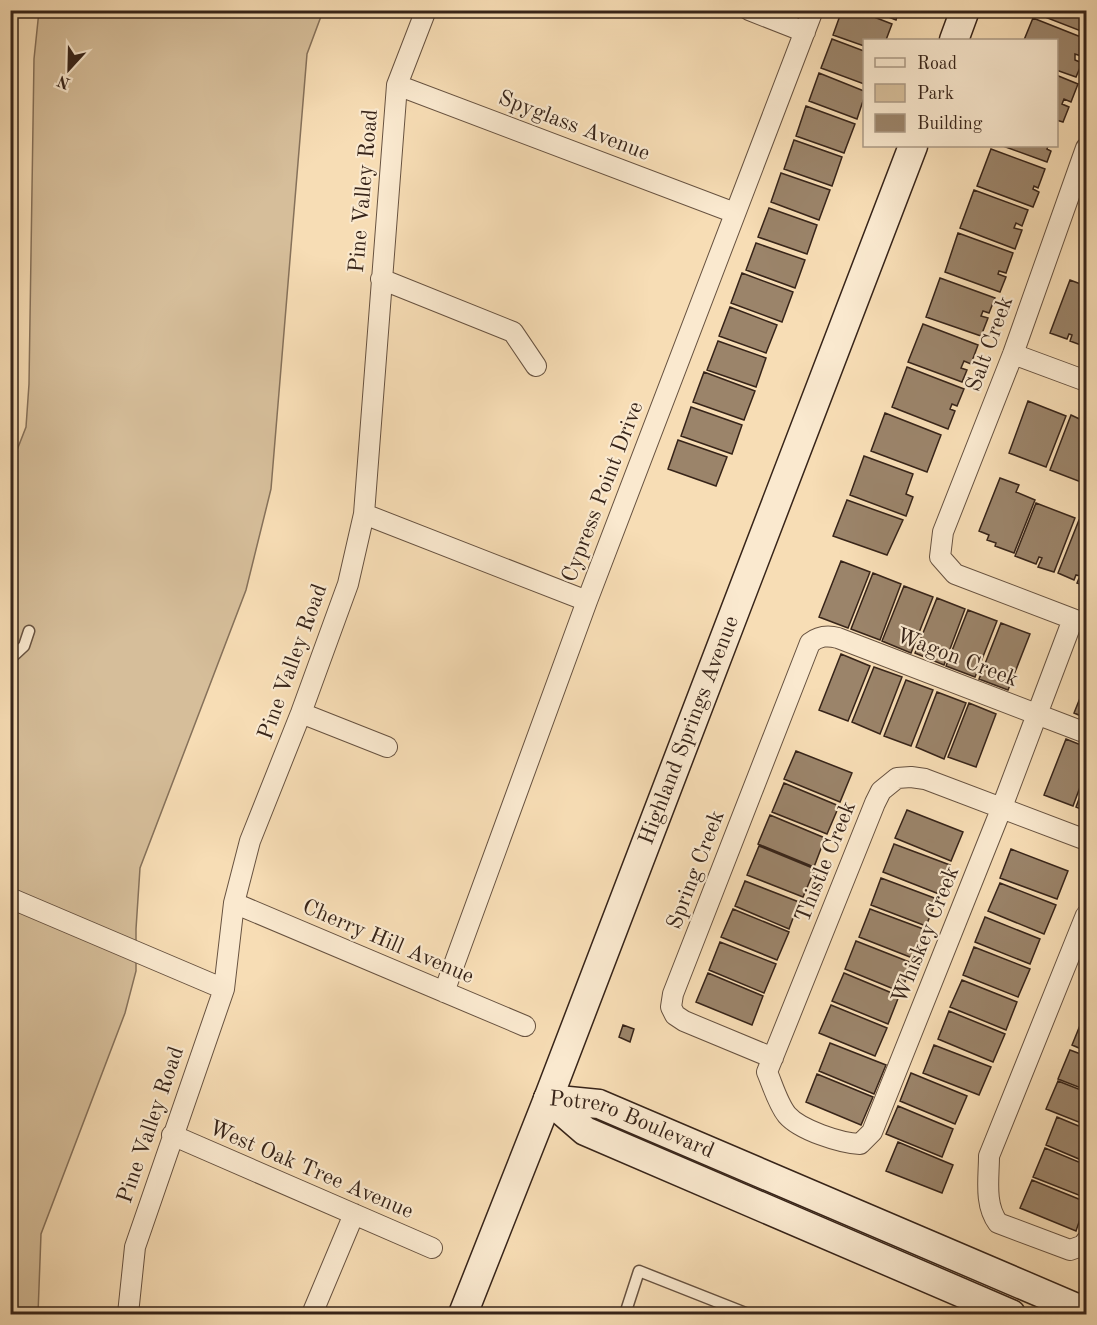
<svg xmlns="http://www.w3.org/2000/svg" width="1097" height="1325" font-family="'Old Standard TT',serif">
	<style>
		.green { fill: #d6be9a; stroke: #86715a; stroke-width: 1.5 }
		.building { fill: #9b846a; stroke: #372419; stroke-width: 1.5 }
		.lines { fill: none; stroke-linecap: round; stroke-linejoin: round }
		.lane-casing { stroke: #675240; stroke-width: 13 }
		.street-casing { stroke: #675240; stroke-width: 22 }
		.secondary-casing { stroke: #372419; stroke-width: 31 }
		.lane { stroke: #fae9cf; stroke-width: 10 }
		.street { stroke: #fae9cf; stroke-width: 20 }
		.secondary { stroke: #fae9cf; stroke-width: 28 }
		.labels { text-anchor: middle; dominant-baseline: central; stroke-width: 4.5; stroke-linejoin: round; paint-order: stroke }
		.street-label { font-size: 22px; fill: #372419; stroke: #fae9cf }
	</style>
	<rect width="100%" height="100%" fill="#f7ddb5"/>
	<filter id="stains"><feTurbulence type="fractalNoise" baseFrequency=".00333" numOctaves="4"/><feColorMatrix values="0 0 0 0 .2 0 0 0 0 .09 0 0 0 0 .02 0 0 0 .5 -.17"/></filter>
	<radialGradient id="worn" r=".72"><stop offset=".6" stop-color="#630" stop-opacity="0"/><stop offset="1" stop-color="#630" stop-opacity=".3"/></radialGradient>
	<path class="green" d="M39 11H323L307 54 271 489 246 590 140 868 136 929V971L125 1013 41 1234 38 1314H10V468L26 427 29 384 34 59Z"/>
	<path class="building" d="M842 10H856L892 24 886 40H864V46L833 35Z
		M871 10H899L896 20Z
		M1032 10H1086V33L1032 12Z
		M1033 18 1086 39 1081 56 1075 54V60L1082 63 1076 77 1056 70V40H1024Z
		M832 39 864 51V84L821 68Z
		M819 73 864 91V98L857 119 809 101Z
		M1056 75 1078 84 1071 102 1064 99 1062 104 1069 107 1063 122 1056 120Z
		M806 106 855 124 844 153 796 136Z
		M794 140 842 157 832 186 784 169Z
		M1003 146H1048L1047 149 1051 151 1047 162Z
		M991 149 1045 169 1038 188 1034 186 1033 189 1039 192 1033 207 977 186Z
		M781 173 830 190 819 220 771 202Z
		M974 190 1028 210 1022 226 1016 223 1014 228 1022 230 1015 249 960 228Z
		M769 208 817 225 807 254 758 237Z
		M958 233 1013 253 1006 273 999 271 998 274 1006 277 1000 292 945 272Z
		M756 243 805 260 795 288 746 270Z
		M742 273 793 292 782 322 731 303Z
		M940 278 995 298 989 313 983 311 981 316 988 318 981 336 926 317Z
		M1070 280 1086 286V347L1070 341 1072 335 1069 334 1067 339 1050 333Z
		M730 307 777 325 766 353 719 336Z
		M923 324 978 345 971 364 964 361 961 368 967 370 962 382 908 362Z
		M718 341 766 358 756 387 707 370Z
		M907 367 964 389 957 406 952 404 950 409 955 411 948 429 892 407Z
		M704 372 755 391 744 420 693 402Z
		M1028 401 1066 416 1046 467 1009 453Z
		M691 407 742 425 732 454 681 436Z
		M885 413 941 435 927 472 871 451Z
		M1071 415 1086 422V484L1050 470Z
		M678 440 727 457 716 486 668 469Z
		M864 456 913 474 906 494 913 497 906 516 850 495Z
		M1000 478 1019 485 1016 492 1035 500 1014 553 995 546 996 543 987 540 989 535 979 531Z
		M847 500 903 520 887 555 833 536Z
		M1036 503 1075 518 1054 572 1038 567 1042 558 1039 557 1036 564 1015 556Z
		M1079 520 1086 523V586L1077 583 1080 576 1076 575 1074 580 1058 573Z
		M841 561 870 572 848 628 819 617Z
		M873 573 901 584 880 640 851 629Z
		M904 586 933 597 911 653 882 641Z
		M937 598 965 609 944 665 915 653Z
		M968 610 997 621 975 677 946 666Z
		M1001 623 1030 634 1008 690 979 679Z
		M841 654 870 666 848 721 819 710Z
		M874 667 902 677 880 734 852 722Z
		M906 680 933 690 911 746 884 736Z
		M1086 683V718L1074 713Z
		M937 692 966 703 944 759 916 747Z
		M969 703 996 714 976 767 948 757Z
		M1066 739 1086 747V771L1073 806 1044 795Z
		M796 751 852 773 840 802 784 779Z
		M1086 780V811L1076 807Z
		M784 783 839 806 827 834 772 812Z
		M907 810 963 832 951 861 895 838Z
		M770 815 825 838 814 867 758 844Z
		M894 844 950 865 939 894 883 872Z
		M759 846 815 869 803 897 747 875Z
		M1011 849 1068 871 1057 899 1000 878Z
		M881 878 937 899 926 926 871 905Z
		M745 881 799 902 789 929 735 906Z
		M1000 883 1056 905 1044 934 988 911Z
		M733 909 789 932 777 960 721 937Z
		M870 909 926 930 915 959 859 937Z
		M985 917 1040 939 1030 964 975 942Z
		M856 941 912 963 901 992 845 969Z
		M720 942 776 964 764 993 709 970Z
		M974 947 1030 969 1018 997 963 975Z
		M708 973 763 996 752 1025 696 1002Z
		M844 973 899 996 888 1024 832 1001Z
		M962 980 1017 1002 1006 1030 950 1007Z
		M831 1005 887 1028 875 1056 819 1033Z
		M949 1011 1005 1034 993 1062 938 1039Z
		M1083 1018 1086 1019V1051L1072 1045Z
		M623 1025 634 1029 630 1042 619 1037Z
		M830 1043 886 1065 874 1094 819 1071Z
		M934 1045 991 1067 979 1095 923 1073Z
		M1070 1050 1086 1056V1090L1058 1079Z
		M911 1073 967 1096 955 1124 900 1101Z
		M817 1074 873 1097 861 1125 806 1102Z
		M1058 1081 1086 1092V1125L1046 1109Z
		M898 1106 953 1129 942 1157 886 1134Z
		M1057 1117 1086 1129V1162L1046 1145Z
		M898 1142 953 1165 942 1193 886 1171Z
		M1045 1148 1086 1165V1198L1033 1177Z
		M1032 1180 1086 1202 1076 1231 1020 1208Z"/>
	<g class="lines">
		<g class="lane-casing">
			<path id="lane" d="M10 659 24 646 29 631
				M625 1314 639 1271 748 1314"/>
		</g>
		<g class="street-casing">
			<path id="street" d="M749 10 805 32
				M397 85 735 213
				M1086 148 1013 354 943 532 940 557 955 574 1086 624
				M381 279 513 332 536 366
				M1013 354 1086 381
				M364 514 587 601
				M1073 619 1002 807 872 1132 860 1144C840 1143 800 1130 787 1115 778 1104 773 1086 767 1072L875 803 881 791 897 778 911 777 925 779 1086 840
				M301 713 387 747
				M10 898 224 989
				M234 903 525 1026
				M1086 915 989 1156C989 1178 984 1204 998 1223L1070 1250 1084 1245 1086 1241
				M444 992 587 601 813 10
				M773 1058 684 1021 675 1015 671 1007 673 994 810 643C819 636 827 635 838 638L1086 733
				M172 1135 432 1248
				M128 1314 135 1247 224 989 234 903 250 841 301 713 348 584 364 514 397 85 426 10
				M312 1314 354 1214"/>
		</g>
		<g class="secondary-casing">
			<g id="secondary">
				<path d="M954 40 965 10"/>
				<path id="s1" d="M548 1099 599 1104 1086 1312"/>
				<path d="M548 1099 585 1131 1011 1314"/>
				<path id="s2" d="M463 1314 548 1099 913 146"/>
			</g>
		</g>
		<use href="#lane" class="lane"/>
		<use href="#street" class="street"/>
		<use href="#secondary" class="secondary"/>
	</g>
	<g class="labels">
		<g class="street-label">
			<text transform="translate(574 126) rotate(21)">Spyglass Avenue</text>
			<text transform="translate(364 191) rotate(-85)">Pine Valley Road</text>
			<text transform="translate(990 344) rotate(-70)">Salt Creek</text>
			<text transform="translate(603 492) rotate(-69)">Cypress Point Drive</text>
			<text transform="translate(957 658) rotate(21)">Wagon Creek</text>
			<text transform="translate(293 662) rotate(-70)">Pine Valley Road</text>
			<text stroke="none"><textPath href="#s2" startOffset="626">Highland Springs Avenue</textPath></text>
			<text transform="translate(826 862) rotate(-68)">Thistle Creek</text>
			<text transform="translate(696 870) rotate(-69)">Spring Creek</text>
			<text transform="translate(926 935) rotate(-68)">Whiskey Creek</text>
			<text transform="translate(388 942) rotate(23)">Cherry Hill Avenue</text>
			<text transform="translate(151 1125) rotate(-71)">Pine Valley Road</text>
			<text stroke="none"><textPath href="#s1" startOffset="88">Potrero Boulevard</textPath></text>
			<text transform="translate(311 1170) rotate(23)">West Oak Tree Avenue</text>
		</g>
	</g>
	<rect width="1097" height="1325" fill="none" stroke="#f7ddb5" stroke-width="36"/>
	<rect x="12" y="12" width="1073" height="1301" fill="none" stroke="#372419" stroke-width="3"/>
	<rect x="18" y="18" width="1061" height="1289" fill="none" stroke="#372419" stroke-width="1.5"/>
	<rect x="863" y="39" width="195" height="108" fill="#fae9cf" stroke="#ac9a86" stroke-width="1.5"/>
	<rect x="875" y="58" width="30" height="9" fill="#fae9cf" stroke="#ac9a86" stroke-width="1.5"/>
	<text x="917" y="69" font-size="18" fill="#372419">Road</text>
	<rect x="875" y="84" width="30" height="18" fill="#d6be9a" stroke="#ac9a86" stroke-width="1.5"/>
	<text x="917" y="99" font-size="18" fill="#372419">Park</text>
	<rect x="875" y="114" width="30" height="18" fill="#9b846a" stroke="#ac9a86" stroke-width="1.5"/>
	<text x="917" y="129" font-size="18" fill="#372419">Building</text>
	<g transform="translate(69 69) rotate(202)" stroke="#fae9cf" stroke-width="4.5" paint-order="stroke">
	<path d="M0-4.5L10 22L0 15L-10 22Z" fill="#372419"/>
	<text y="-9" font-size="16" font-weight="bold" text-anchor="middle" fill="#372419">N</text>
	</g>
	<rect width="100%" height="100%" filter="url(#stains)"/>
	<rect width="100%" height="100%" fill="url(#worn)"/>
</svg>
